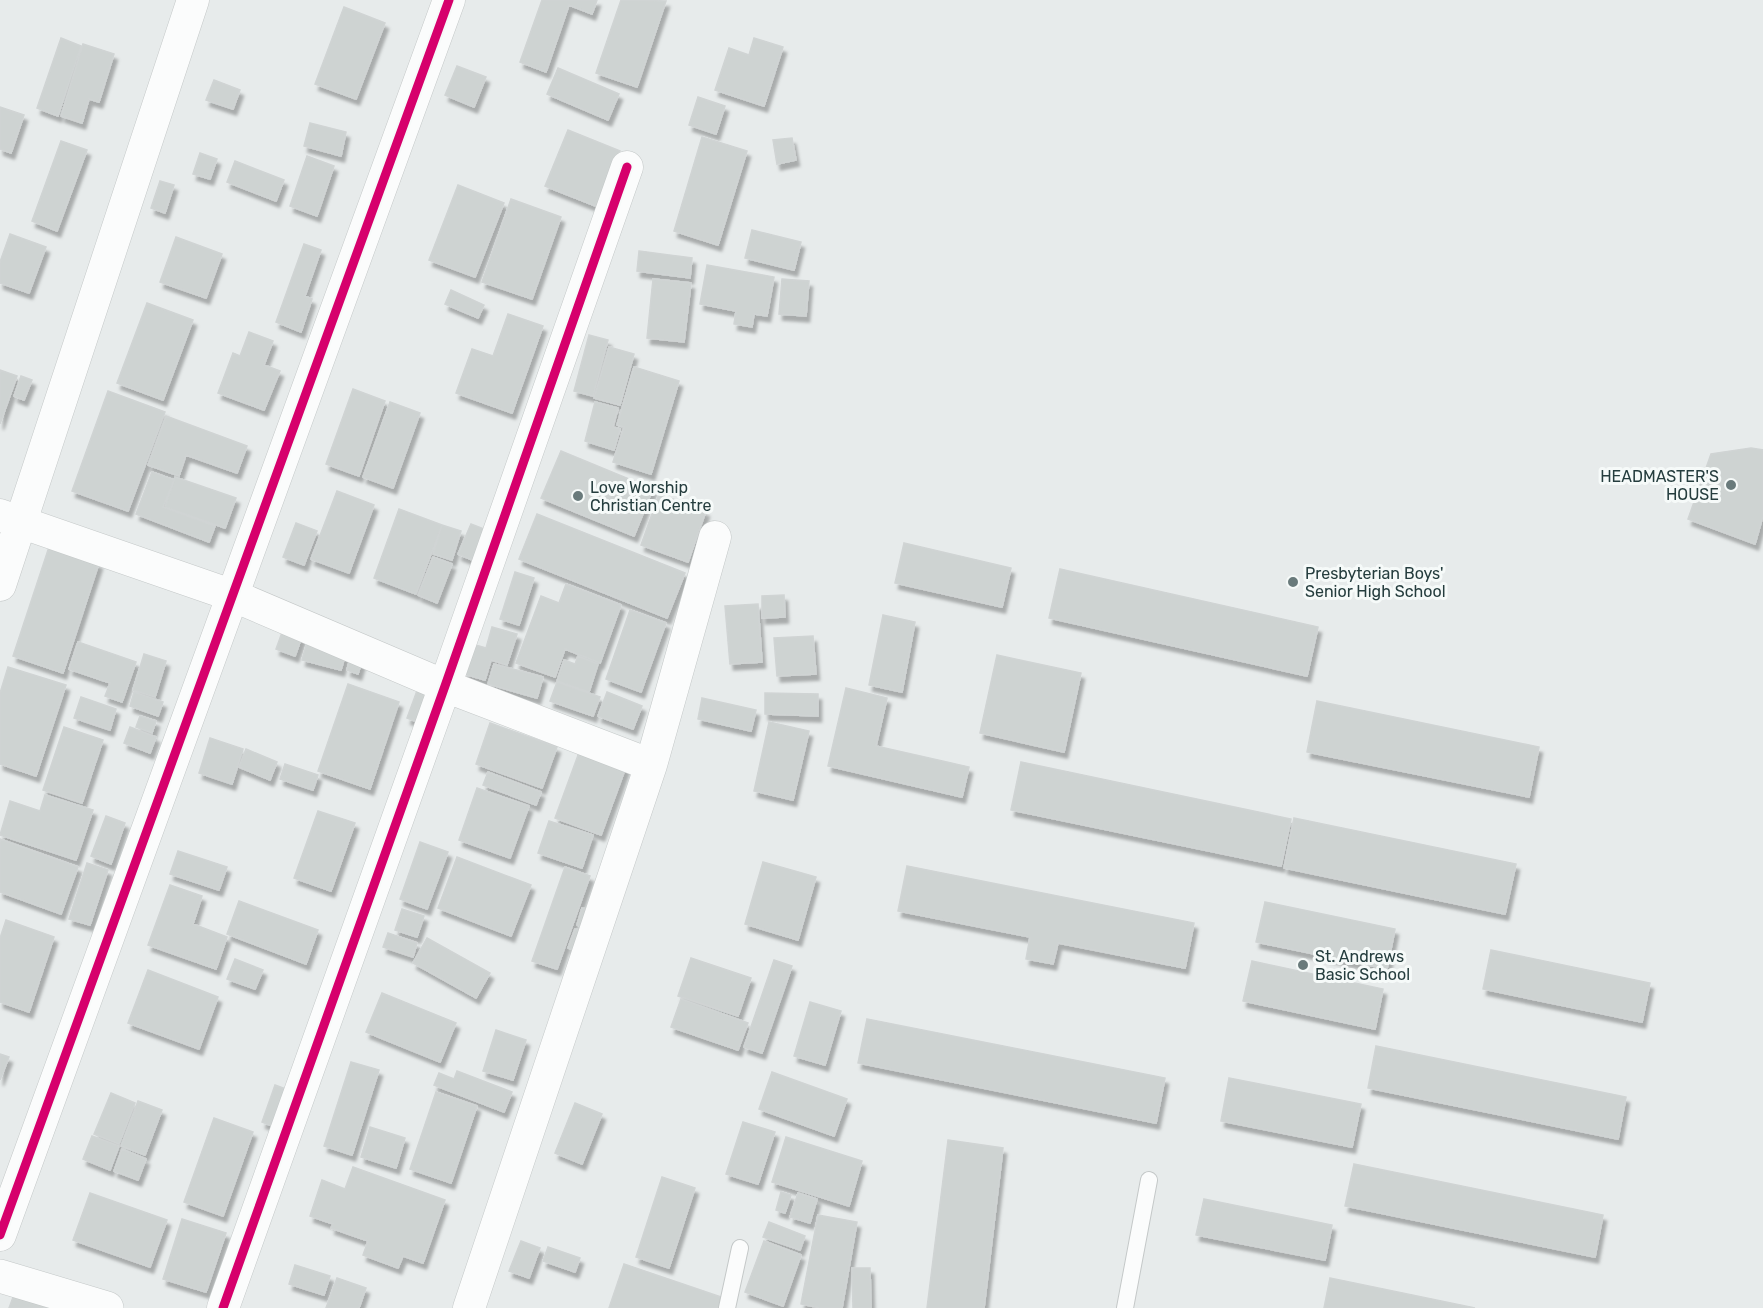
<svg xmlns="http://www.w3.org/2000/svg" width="1763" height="1308" font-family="Rubik,sans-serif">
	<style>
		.building { fill: #ced3d2; stroke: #d0d4d4; stroke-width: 1.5; filter: url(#shadow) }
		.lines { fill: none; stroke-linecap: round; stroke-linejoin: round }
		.service-casing { stroke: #c4c8c8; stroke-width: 18 }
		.minor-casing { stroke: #c4c8c8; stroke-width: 33 }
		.tertiary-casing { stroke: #c4c8c8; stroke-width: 34 }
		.service { stroke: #fbfcfc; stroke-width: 16 }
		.minor { stroke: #fbfcfc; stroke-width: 32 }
		.tertiary { stroke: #fbfcfc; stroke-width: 33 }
		.cycleway-casing { stroke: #f6faf9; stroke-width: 13 }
		.cycleway { stroke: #d6006c; stroke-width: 9 }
		.poi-dot { fill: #697a7b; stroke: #f6faf9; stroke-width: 2 }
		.labels { text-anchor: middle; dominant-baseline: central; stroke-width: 6; stroke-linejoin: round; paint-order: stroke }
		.poi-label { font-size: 16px; fill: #253d3e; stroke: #f6faf9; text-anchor: start }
	</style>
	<defs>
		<filter id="shadow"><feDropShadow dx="3.5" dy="6" stdDeviation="1.5" flood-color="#0004"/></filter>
	</defs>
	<rect width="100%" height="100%" fill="#e7ebeb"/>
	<path class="building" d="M542 0H597L592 14 569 5 546 72 520 62Z
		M621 0 666 1 637 87 596 73Z
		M344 7 385 23 356 99 315 84Z
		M61 38 81 46 58 116 37 108Z
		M754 38 783 47 764 106 715 90 729 48 749 55Z
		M83 44 114 54 99 102 89 99 82 123 61 116Z
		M457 66 486 77 474 107 445 95Z
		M558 68 619 94 608 120 547 94Z
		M214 80 240 90 233 109 206 100Z
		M698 97 725 106 716 134 689 125Z
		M0 107 24 115 11 153 0 149Z
		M310 123 346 132 341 156 304 146Z
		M568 130 620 151 598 207 545 186Z
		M702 137 747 151 718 245 674 231Z
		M792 138 796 160 777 164 773 140Z
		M61 141 87 150 57 231 32 221Z
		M200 153 217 159 210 179 193 174Z
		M307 156 334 166 317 216 290 206Z
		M235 161 284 180 276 201 227 182Z
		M160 181 174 185 165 213 151 208Z
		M458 185 504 203 475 277 429 260Z
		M511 199 561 217 532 299 482 282Z
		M752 230 801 242 794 270 745 258Z
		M10 234 46 247 29 293 0 283V262Z
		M176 237 222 254 206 298 160 282Z
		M304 244 321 250 305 296 312 299 301 332 276 322Z
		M639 251 692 258 690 278 637 271Z
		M707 265 774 277 767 316 754 314 752 327 734 324 736 311 700 304Z
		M653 279 691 283 684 342 647 338Z
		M782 279 809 281 806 316 779 314Z
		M451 290 484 305 478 318 445 304Z
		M147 303 193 320 163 400 117 383Z
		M508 314 543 326 512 413 456 393 472 349 493 356Z
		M249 332 273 341 264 365 280 371 264 410 218 393 233 353 240 356Z
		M589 335 608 340 593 396 574 391Z
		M609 347 634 354 620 405 594 398Z
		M634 367 679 381 651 474 613 462 624 427 617 425Z
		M0 370 17 376 0 424Z
		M21 376 32 380 24 400 14 396Z
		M353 389 385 401 359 476 326 464Z
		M108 391 165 412 128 511 72 491Z
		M390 402 420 413 393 488 363 477Z
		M595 402 618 408 613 427 620 429 614 450 585 441Z
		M166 416 247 446 237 473 186 455 179 476 148 465Z
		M1751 448 1763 450V516L1755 544 1688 519 1711 454Z
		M561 451 653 489 634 536 541 498Z
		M152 472 174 480 163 507 215 526 209 542 136 514Z
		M175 477 236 498 225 528 165 507Z
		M337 491 374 505 349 573 311 559Z
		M659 494 706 511 688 562 641 545Z
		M399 509 442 525 416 594 374 578Z
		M537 514 685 573 667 618 519 559Z
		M296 523 317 531 304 565 283 557Z
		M471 524 489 531 477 562 458 554Z
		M442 525 461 531 452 560 433 554Z
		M904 543 1011 568 1002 607 895 583Z
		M49 547 99 563 63 673 13 656Z
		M433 557 452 564 437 603 418 595Z
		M1060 569 1318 627 1307 676 1049 618Z
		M515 572 534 578 519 625 500 619Z
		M566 584 621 605 600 663 565 649 555 677 516 663 541 596 559 603Z
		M784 595 785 617 762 618V596Z
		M758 604 762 662 730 664 725 606Z
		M630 610 666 623 641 692 606 679Z
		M883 615 915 622 902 692 869 685Z
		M284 627 303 634 295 656 276 649Z
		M492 627 517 634 507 665 491 660 485 680 464 674 472 644 486 648Z
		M813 636 816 674 777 676 774 638Z
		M308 639 347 649 341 670 302 660Z
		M78 642 136 662 122 702 105 696 110 683 69 669Z
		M353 648 365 651 358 674 347 670Z
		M144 654 166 661 155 697 133 690Z
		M997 655 1081 673 1064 752 980 733Z
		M578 656 598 664 589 692 557 681 564 660 575 664Z
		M494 664 543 677 537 698 488 684Z
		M8 667 66 685 36 776 0 764V693Z
		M557 682 600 697 593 716 550 701Z
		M348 684 399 702 370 789 318 771Z
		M418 688 433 694 423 724 407 718Z
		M846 688 887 698 876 746 969 767 962 797 828 766Z
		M134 692 163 702 158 716 130 706Z
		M607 692 642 706 633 729 598 716Z
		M765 693 818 694V716L765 714Z
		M81 697 116 709 110 730 74 718Z
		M702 698 756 710 751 731 698 719Z
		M1317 701 1539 747 1529 797 1307 752Z
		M140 716 156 721 152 733 136 727Z
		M769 722 809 731 793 800 754 791Z
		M490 723 557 747 542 788 476 764Z
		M64 727 103 740 82 803 43 790Z
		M130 727 156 737 150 753 124 743Z
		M210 738 243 749 232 784 199 773Z
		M581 747 627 764 601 835 555 818Z
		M246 749 277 762 270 780 239 767Z
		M1021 762 1291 819 1281 866 1011 810Z
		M285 764 318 775 313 790 280 779Z
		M488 772 541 792 536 805 483 785Z
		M477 788 529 806 510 858 459 840Z
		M45 795 93 810 76 860 0 835 10 801 40 811Z
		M318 811 355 823 331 891 294 878Z
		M106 816 125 823 111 864 91 856Z
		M1294 818 1516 864 1505 914 1284 868Z
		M549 821 593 835 582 868 538 853Z
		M0 839 78 867 61 914 0 892Z
		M420 842 448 852 427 909 400 899Z
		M178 851 227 867 219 890 170 874Z
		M457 857 531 885 511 936 438 908Z
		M763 862 816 877 798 940 745 924Z
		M87 863 108 870 90 925 69 919Z
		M907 866 1194 923 1185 968 1058 943 1053 964 1026 959 1030 937 898 911Z
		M565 867 590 876 557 969 532 961Z
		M170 885 202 896 193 924 227 937 216 969 148 945Z
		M239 901 318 930 306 964 227 934Z
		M1265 902 1395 929 1387 969 1256 942Z
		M582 908 597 912 592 930 577 925Z
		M402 909 424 916 417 937 395 930Z
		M6 920 54 937 29 1012 0 1002V938Z
		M575 929 591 934 584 953 568 948Z
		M388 933 417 943 413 957 383 947Z
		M427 938 490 973 476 998 413 963Z
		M1491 950 1650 983 1642 1022 1483 989Z
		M691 958 751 978 738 1016 678 996Z
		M235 959 263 970 255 989 227 979Z
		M774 960 792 966 762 1053 744 1047Z
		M1252 961 1383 989 1375 1029 1243 1001Z
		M148 970 218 997 199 1049 128 1023Z
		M382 993 456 1023 440 1062 366 1032Z
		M681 999 748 1023 738 1050 671 1027Z
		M810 1002 841 1011 825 1065 794 1056Z
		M867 1019 1165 1078 1156 1123 858 1063Z
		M496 1030 526 1040 513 1080 483 1071Z
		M1376 1046 1626 1097 1618 1139 1368 1088Z
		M0 1054 9 1057 0 1080Z
		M351 1062 379 1070 352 1155 324 1146Z
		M457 1071 512 1092 504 1112 434 1085 439 1073 454 1079Z
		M772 1072 847 1099 834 1136 759 1109Z
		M1229 1078 1361 1104 1352 1147 1221 1121Z
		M275 1085 294 1092 280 1129 262 1122Z
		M436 1092 477 1106 451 1183 410 1169Z
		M111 1093 135 1103 119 1144 94 1134Z
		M138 1101 162 1110 145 1155 121 1146Z
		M575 1103 602 1114 582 1164 555 1153Z
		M214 1118 253 1132 223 1216 184 1202Z
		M743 1122 775 1132 758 1184 726 1174Z
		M370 1127 405 1138 396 1168 361 1157Z
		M92 1136 119 1146 110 1170 83 1159Z
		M786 1137 862 1161 849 1206 772 1182Z
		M948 1140 1003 1148 984 1308H927Z
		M122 1149 146 1159 138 1180 114 1171Z
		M1354 1164 1603 1215 1595 1257 1345 1206Z
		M353 1167 445 1200 423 1263 403 1256 398 1268 363 1255 368 1241 331 1228 333 1224 310 1216 322 1180 345 1189Z
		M662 1177 695 1188 669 1268 636 1257Z
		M781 1192 791 1195 785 1213 776 1210Z
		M90 1193 167 1220 150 1267 73 1240Z
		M798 1193 817 1199 810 1223 790 1217Z
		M1204 1199 1332 1225 1325 1260 1196 1235Z
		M818 1215 857 1222 842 1308H820L801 1304Z
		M182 1219 226 1233 206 1292 163 1279Z
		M769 1222 805 1236 800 1250 763 1237Z
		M521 1241 540 1248 529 1278 509 1271Z
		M764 1241 801 1255 783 1306 745 1292Z
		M548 1247 580 1258 575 1272 543 1261Z
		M624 1264 724 1298 720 1308H609Z
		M295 1265 330 1276 324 1295 289 1284Z
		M852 1268H870L871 1308H853Z
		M337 1278 366 1288 359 1308H326Z
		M1330 1278 1475 1308H1324Z
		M15 1292 53 1308H9Z"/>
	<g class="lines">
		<g class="service-casing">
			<path id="service" d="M727 1308 740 1248
				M1125 1308 1149 1180"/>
		</g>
		<g class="minor-casing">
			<path id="minor" d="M0 515 234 596 445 686 651 765
				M0 585 193 0
				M0 1235 449 0
				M223 1308 445 686 627 167
				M469 1308 651 765 715 537"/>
		</g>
		<g class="tertiary-casing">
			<path id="tertiary" d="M0 1276 107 1308"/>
		</g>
		<use href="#service" class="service"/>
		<use href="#minor" class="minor"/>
		<use href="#tertiary" class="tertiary"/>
		<g class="cycleway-casing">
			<path id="cycleway" d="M0 1235 449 0
				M223 1308 445 686 627 167"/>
		</g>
		<use href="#cycleway" class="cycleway"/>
	</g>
	<g class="poi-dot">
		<circle cx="1731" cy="485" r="6"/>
		<circle cx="578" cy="496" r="6"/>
		<circle cx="1293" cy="582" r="6"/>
		<circle cx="1303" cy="965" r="6"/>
	</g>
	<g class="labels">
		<g class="poi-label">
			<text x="1719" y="476" text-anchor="end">HEADMASTER'S<tspan x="1719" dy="18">HOUSE</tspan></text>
			<text x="590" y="487">Love Worship<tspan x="590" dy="18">Christian Centre</tspan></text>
			<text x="1305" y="573">Presbyterian Boys'<tspan x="1305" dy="18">Senior High School</tspan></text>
			<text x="1315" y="956">St. Andrews<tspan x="1315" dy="18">Basic School</tspan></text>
		</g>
	</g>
</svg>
